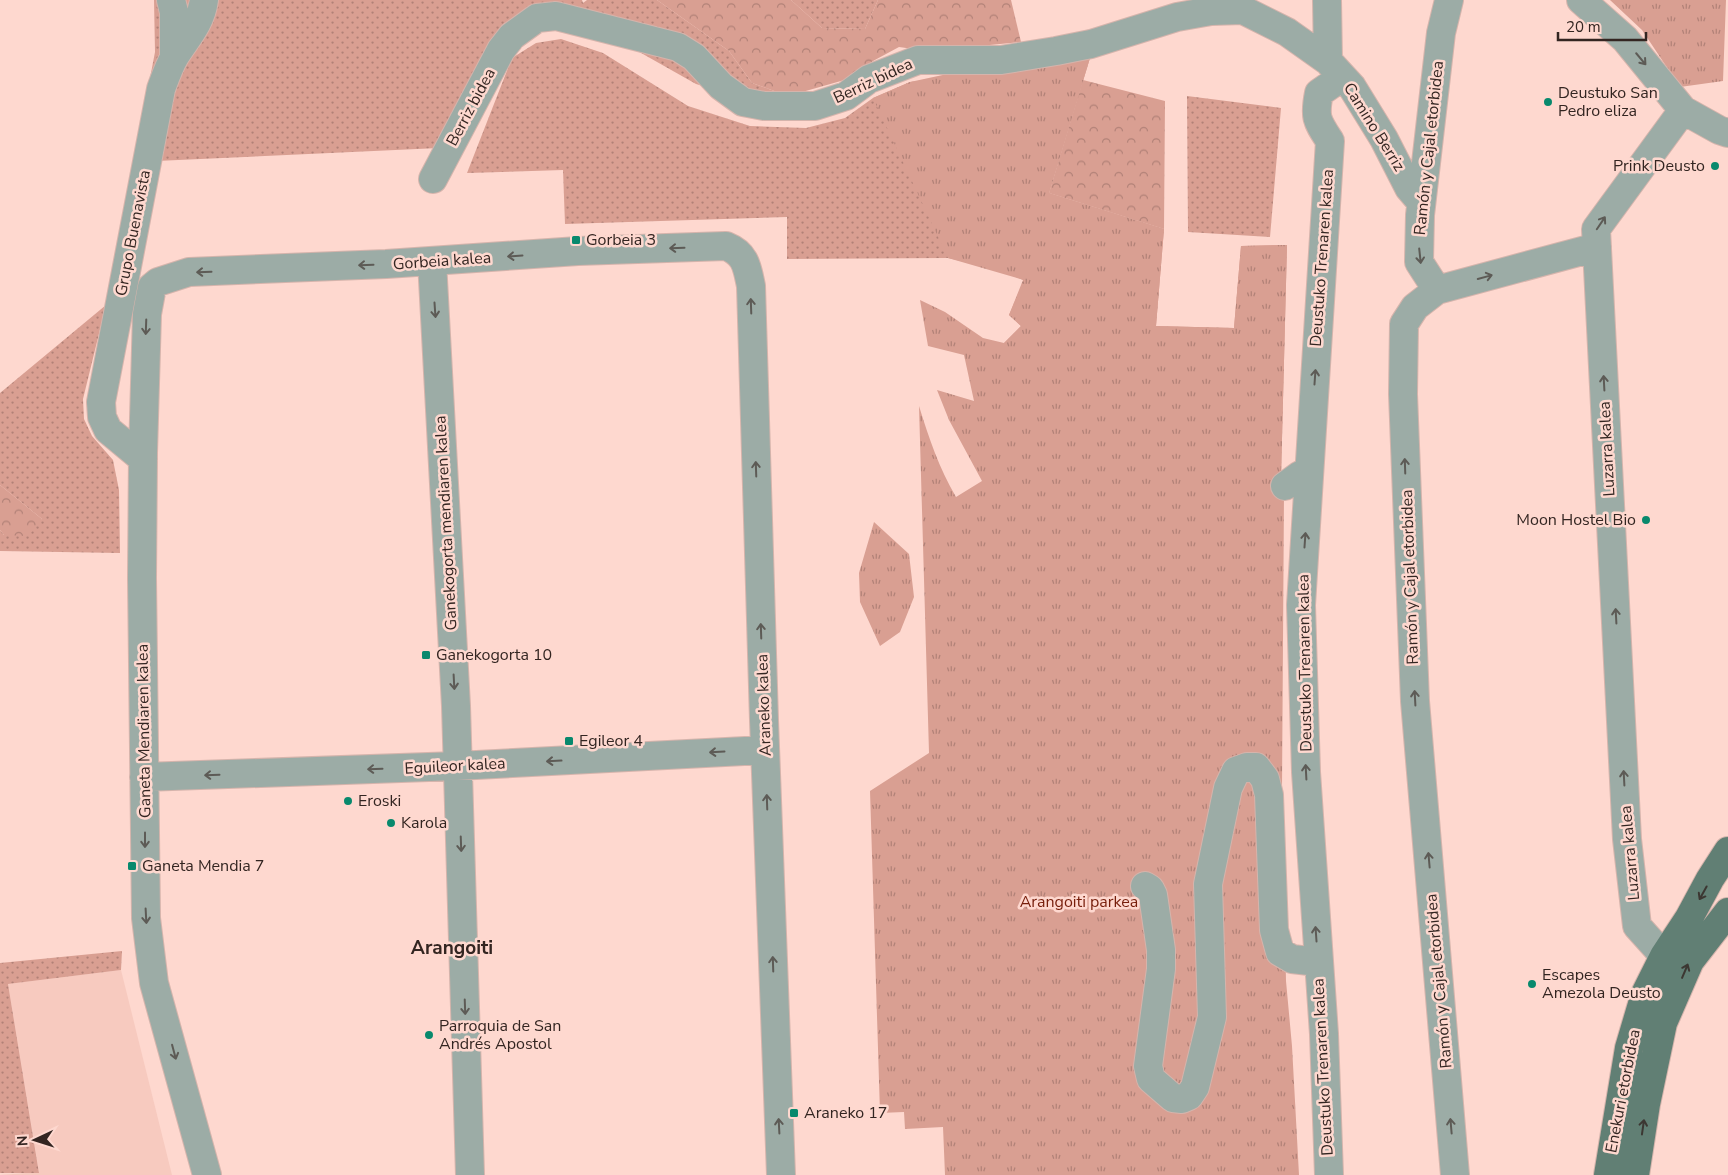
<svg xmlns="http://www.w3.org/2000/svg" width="1728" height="1175" font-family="'Nunito Sans',sans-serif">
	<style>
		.built { fill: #f7cabf }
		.grass { fill: url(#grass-dots) }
		.forest { fill: url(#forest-crowns) }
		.park { fill: url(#park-tufts) }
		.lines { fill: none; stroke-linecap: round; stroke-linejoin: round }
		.minor-casing { stroke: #d5b4ac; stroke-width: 30 }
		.major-casing { stroke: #d5b4ac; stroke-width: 30 }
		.minor { stroke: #9caca6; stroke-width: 28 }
		.major { stroke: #617f74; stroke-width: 28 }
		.oneway { stroke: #5d5b56 }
		.oneway2 { stroke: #3c3732 }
		.poi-dot { fill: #08896d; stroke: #fed8cf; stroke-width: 2 }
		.labels { text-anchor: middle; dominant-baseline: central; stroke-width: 5; stroke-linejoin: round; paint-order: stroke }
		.street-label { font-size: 16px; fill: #332521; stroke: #fed8cf }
		.poi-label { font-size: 16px; fill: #332521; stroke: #fed8cf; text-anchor: start }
		.park-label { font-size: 16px; fill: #761d0a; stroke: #fed8cf }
		.quarter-label { font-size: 19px; font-weight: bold; fill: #332521; stroke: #fed8cf }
	</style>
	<defs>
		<pattern id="grass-dots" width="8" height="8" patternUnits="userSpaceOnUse" patternTransform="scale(1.25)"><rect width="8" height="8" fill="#d99f92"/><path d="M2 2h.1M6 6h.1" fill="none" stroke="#b18177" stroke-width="1.8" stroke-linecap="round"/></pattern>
		<pattern id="forest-crowns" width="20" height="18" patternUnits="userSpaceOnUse" patternTransform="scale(1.25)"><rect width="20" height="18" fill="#d99f92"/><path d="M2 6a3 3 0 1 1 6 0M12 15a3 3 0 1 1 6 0" fill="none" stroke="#b18177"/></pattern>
		<pattern id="park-tufts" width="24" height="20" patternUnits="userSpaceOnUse" patternTransform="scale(1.25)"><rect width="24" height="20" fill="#d99f92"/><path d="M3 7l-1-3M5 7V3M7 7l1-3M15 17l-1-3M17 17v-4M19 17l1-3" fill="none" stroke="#b18177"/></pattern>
	</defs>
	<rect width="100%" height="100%" fill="#fed8cf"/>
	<path class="built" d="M121 970 172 1175H0L39 1172 8 984Z"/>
	<path class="grass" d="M154 0H582L583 3 587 0H657L729 51 752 83 788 96H736L696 84 565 10 532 8 439 148 134 162 155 52Z
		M791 0H878L865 29 822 28Z
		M561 39 603 53 688 106 750 126 806 128 845 118 873 98 910 82 1090 58 1049 193 1164 229 1156 326 1234 328 1241 246 1287 245 1281 477 1004 343 1021 326 1009 315 1023 280 999 270 948 258 787 259V217L565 224 563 170 467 173 512 58 536 43Z
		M1187 96 1281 108 1270 237 1188 232Z
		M106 305 83 399 84 419 92 436 113 460 119 490 120 553 0 551V530L4 535 42 519 0 485V393Z
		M122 951 121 970 8 984 39 1173H0V963Z"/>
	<path class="forest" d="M657 0H791L822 28 865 29 878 0H1011L1021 42 928 51 899 47 873 61 848 79 788 96 752 83 729 51Z
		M1083 80 1165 101 1164 229 1049 193Z
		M0 485 42 519 28 536 4 535 0 530Z"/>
	<path class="park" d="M1610 0H1726L1723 81 1680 87 1642 30Z
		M1090 58 1049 193 1164 229 1156 326 1234 328 1241 246 1287 245 1281 477 1284 493 1282 790 1286 981 1292 1046 1299 1175H945L943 1127 905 1129 904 1112 880 1113 870 791 929 753 919 406C929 438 939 468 956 497L982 481 949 420 937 390 974 401 964 355 928 346 920 300 945 312 983 338 1004 343 1021 326 1009 315 1024 280 948 258 873 98 910 82 952 73Z
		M874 522 909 554 914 597 900 632 880 646 860 602 859 573Z"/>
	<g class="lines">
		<g class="minor-casing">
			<path id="minor" d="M171 0 174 12V57
				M1327 0 1328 61
				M1581 0 1625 39 1683 110 1719 130 1728 133
				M433 179 501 50 512 36 537 18 556 16 678 47 694 57 721 86 743 102 764 106H815L846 96 869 79 918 60H1001L1056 51 1091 44 1177 17 1211 11 1243 10 1287 32 1328 61 1352 87 1384 139 1409 188 1421 202
				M432 261 456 706 470 1175
				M1437 290 1419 262 1420 215 1441 33 1449 0
				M143 459 108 430 102 417 101 402 161 89C165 78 169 66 175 56 187 37 201 23 204 0
				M1285 486 1300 475
				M144 777 457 766 765 750
				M1145 886 1150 889 1153 895 1161 950V969L1148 1066 1151 1079 1173 1098 1182 1099 1189 1096 1195 1087 1212 1017 1208 884 1228 788 1236 771 1247 767H1256L1265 779 1269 795 1274 930 1280 952 1292 959 1318 962
				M1664 956 1637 926 1627 839 1596 229 1683 110
				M207 1175 154 983 146 918 142 578 143 453 147 314 152 287 158 282 189 272 386 264 578 251 726 246C746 254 747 267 751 286L764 720 781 1175
				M1329 1175 1324 1034 1306 772 1301 605 1330 141C1317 121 1314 118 1319 93L1342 77
				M1455 1175 1415 701 1403 394 1404 324 1415 307 1437 290 1597 247"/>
		</g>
		<g class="major-casing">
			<path id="major" d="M1608 1175 1629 1048 1645 994 1664 956 1689 918 1710 879 1728 851
				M1635 1175 1646 1104 1663 1023 1690 961 1728 912"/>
		</g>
		<use href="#minor" class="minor"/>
		<use href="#major" class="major"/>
	</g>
	<defs><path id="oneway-shaft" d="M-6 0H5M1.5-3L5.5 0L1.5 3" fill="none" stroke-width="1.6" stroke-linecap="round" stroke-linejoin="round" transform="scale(1.25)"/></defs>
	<g class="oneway">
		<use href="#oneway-shaft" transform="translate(1641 59) rotate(50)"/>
		<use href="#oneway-shaft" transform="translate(1601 223) rotate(-56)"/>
		<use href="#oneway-shaft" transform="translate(677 248) rotate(178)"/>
		<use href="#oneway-shaft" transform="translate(515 256) rotate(176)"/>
		<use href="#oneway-shaft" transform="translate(1420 256) rotate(84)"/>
		<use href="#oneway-shaft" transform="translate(366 265) rotate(178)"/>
		<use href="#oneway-shaft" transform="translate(204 272) rotate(178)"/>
		<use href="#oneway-shaft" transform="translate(1485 277) rotate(-15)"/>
		<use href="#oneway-shaft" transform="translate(751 306) rotate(-92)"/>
		<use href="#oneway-shaft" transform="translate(435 310) rotate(86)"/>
		<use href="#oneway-shaft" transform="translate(146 327) rotate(92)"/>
		<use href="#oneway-shaft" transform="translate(1315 377) rotate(-86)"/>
		<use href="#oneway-shaft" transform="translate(1604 383) rotate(-93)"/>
		<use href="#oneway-shaft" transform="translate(1405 466) rotate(-92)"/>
		<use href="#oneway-shaft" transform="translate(756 469) rotate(-92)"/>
		<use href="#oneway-shaft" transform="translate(1305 540) rotate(-86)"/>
		<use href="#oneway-shaft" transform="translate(1616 616) rotate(-93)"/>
		<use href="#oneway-shaft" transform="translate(761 631) rotate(-92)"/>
		<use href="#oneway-shaft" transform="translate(454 682) rotate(87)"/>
		<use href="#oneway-shaft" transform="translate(1415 698) rotate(-93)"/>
		<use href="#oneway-shaft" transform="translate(717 752) rotate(177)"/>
		<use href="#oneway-shaft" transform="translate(554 761) rotate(177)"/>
		<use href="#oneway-shaft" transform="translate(375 769) rotate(178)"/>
		<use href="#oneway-shaft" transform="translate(1306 772) rotate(-93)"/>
		<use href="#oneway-shaft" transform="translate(212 775) rotate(178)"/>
		<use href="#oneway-shaft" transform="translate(1624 778) rotate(-93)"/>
		<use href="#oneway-shaft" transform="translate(767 802) rotate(-92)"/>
		<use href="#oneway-shaft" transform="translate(145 840) rotate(90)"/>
		<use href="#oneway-shaft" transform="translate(461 844) rotate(88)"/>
		<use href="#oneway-shaft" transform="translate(1429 860) rotate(-95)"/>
		<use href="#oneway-shaft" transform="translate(146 916) rotate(87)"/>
		<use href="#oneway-shaft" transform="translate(1316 934) rotate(-94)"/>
		<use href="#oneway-shaft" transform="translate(773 964) rotate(-92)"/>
		<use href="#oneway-shaft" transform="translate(465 1007) rotate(88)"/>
		<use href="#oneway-shaft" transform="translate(174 1052) rotate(75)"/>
		<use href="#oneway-shaft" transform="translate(779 1126) rotate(-93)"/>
		<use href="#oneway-shaft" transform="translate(1451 1126) rotate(-95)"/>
	</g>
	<g class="oneway2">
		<use href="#oneway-shaft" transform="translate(1703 893) rotate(119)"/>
		<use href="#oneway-shaft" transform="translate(1685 971) rotate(-67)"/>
		<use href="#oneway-shaft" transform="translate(1643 1127) rotate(-82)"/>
	</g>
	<g class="poi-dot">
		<circle cx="1548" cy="102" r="5"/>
		<circle cx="1715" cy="166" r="5"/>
		<rect x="571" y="235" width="10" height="10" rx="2.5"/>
		<circle cx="1646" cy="520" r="5"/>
		<rect x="421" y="650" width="10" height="10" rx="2.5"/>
		<rect x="564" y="736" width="10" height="10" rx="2.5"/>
		<circle cx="348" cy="801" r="5"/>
		<circle cx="391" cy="823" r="5"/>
		<rect x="127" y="861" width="10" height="10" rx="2.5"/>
		<circle cx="1532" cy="984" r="5"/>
		<circle cx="429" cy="1035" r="5"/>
		<rect x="789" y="1108" width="10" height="10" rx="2.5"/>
	</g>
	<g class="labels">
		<g class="street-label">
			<text transform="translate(873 81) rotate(-25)">Berriz bidea</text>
			<text transform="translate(471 107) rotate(-62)">Berriz bidea</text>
			<text transform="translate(1374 127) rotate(58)">Camino Berriz</text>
			<text transform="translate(1429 148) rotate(-84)">Ramón y Cajal etorbidea</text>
			<text transform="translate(133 233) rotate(-79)">Grupo Buenavista</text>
			<text transform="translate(1322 258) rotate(-86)">Deustuko Trenaren kalea</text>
			<text transform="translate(442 261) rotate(-4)">Gorbeia kalea</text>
			<text transform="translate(1607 449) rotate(-93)">Luzarra kalea</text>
			<text transform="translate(446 523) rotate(-93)">Ganekogorta mendiaren kalea</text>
			<text transform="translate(1410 577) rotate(-92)">Ramón y Cajal etorbidea</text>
			<text transform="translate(1305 663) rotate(-91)">Deustuko Trenaren kalea</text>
			<text transform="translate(764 705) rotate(-92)">Araneko kalea</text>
			<text transform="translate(144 731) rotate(-91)">Ganeta Mendiaren kalea</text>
			<text transform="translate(455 766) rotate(-3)">Eguileor kalea</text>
			<text transform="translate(1630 853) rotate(-95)">Luzarra kalea</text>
			<text transform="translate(1439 981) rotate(-95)">Ramón y Cajal etorbidea</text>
			<text transform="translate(1323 1067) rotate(-93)">Deustuko Trenaren kalea</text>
			<text transform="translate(1623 1091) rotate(-79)">Enekuri etorbidea</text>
		</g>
		<g class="poi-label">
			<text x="1558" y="93">Deustuko San<tspan x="1558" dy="18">Pedro eliza</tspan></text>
			<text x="1705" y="166" text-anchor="end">Prink Deusto</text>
			<text x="586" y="240">Gorbeia 3</text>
			<text x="1636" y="520" text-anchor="end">Moon Hostel Bio</text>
			<text x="436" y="655">Ganekogorta 10</text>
			<text x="579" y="741">Egileor 4</text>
			<text x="358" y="801">Eroski</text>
			<text x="401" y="823">Karola</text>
			<text x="142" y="866">Ganeta Mendia 7</text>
			<text x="1542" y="975">Escapes<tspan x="1542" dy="18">Amezola Deusto</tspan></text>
			<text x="439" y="1026">Parroquia de San<tspan x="439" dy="18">Andrés Apostol</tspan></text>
			<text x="804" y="1113">Araneko 17</text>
		</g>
		<g class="park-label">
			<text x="1079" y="902">Arangoiti parkea</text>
		</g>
		<g class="quarter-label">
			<text x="452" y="948">Arangoiti</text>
		</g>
	</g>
	<g transform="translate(35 1140) rotate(266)" stroke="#fed8cf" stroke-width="4" paint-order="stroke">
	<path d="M0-4L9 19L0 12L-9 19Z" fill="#332521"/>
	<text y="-8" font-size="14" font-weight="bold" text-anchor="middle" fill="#332521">N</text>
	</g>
	<path d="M1558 32v8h88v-8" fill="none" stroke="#332521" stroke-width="2.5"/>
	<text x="1566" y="32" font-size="15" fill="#332521" stroke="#fed8cf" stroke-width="4" paint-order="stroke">20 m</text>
</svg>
